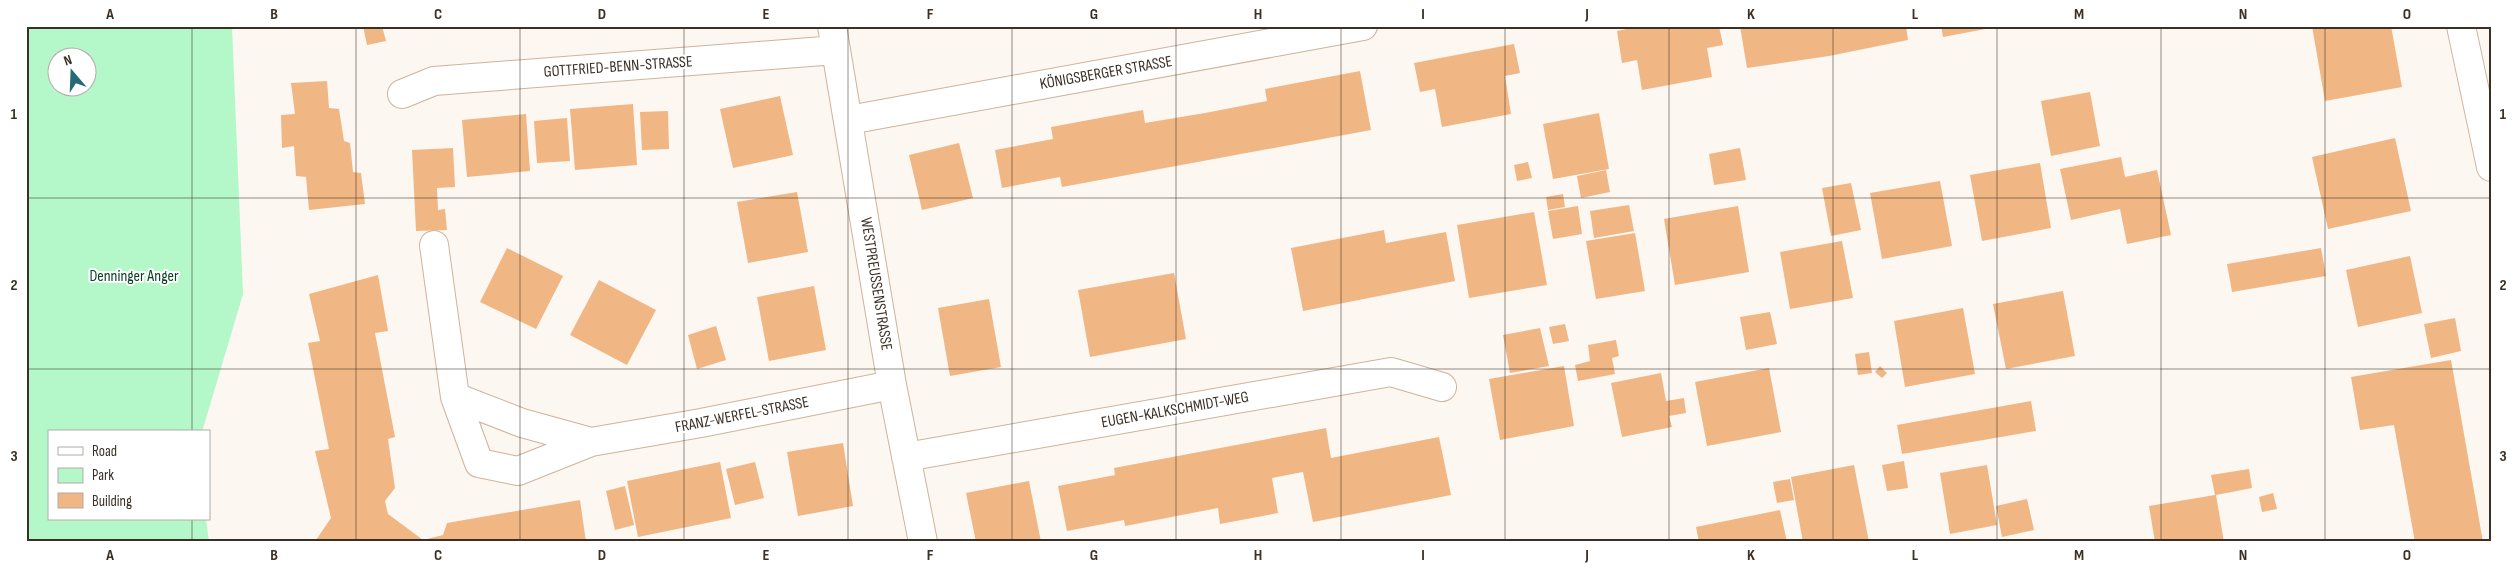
<svg xmlns="http://www.w3.org/2000/svg" width="2517" height="568" font-family="'Sofia Sans Condensed',sans-serif">
	<style>
		.green { fill: #b4f8ca; fill-rule: evenodd }
		.building { fill: #f0b683 }
		.lines { fill: none; stroke-linecap: round; stroke-linejoin: round }
		.minor-casing { stroke: #cdb39c; stroke-width: 30 }
		.secondary-casing { stroke: #cdb39c; stroke-width: 30 }
		.minor { stroke: #fff; stroke-width: 28 }
		.secondary { stroke: #fff; stroke-width: 28 }
		.grid { fill: none; stroke: #3a3026; stroke-width: 1; stroke-opacity: 0.55 }
		.labels { text-anchor: middle; dominant-baseline: central; stroke-width: 4; stroke-linejoin: round; paint-order: stroke }
		.street-label { font-size: 16px; fill: #3a3026; stroke: #fff }
		.park-label { font-size: 16px; fill: #0a4024; stroke: #fff }
		.neatline { fill: none; stroke: #3a3026; stroke-width: 2 }
		.grid-label { font-size: 16px; text-anchor: middle; font-weight: bold; fill: #3a3026 }
	</style>
	<rect width="100%" height="100%" fill="#fdf7f2"/>
	<path class="green" d="M26 26H232L243 294 202 432H49V519H206L209 542H26ZM58 58H88V88H58Z"/>
	<path class="building" d="M363 26H382L386 41 367 45Z
		M1630 26H1719L1723 45 1707 48 1712 77 1642 90 1637 60 1622 63 1617 31 1631 28Z
		M1740 26H1906L1908 40 1829 56 1747 68Z
		M1941 26H1996V27L1943 37Z
		M2312 26H2391L2402 87 2325 101Z
		M1514 44 1520 73 1505 76 1511 114 1442 127 1435 89 1420 92 1414 63Z
		M1360 71 1371 130 1062 187 1060 177 1002 188 995 150 1053 139 1051 127 1143 110 1145 123 1205 113 1267 101 1265 89Z
		M327 81 329 108 339 109 344 141 350 143 353 172 361 173 365 204 309 210 306 177 296 176 294 146 282 148 281 115 295 114 291 83Z
		M2090 92 2100 146 2051 156 2041 101Z
		M780 96 793 155 733 168 720 109Z
		M633 104 637 165 575 170 570 109Z
		M668 111 669 149 642 150 640 112Z
		M1599 113 1609 169 1553 179 1543 124Z
		M526 114 530 171 467 177 462 120Z
		M567 118 570 161 537 163 534 121Z
		M2395 138 2411 211 2328 229 2312 157Z
		M959 143 973 198 922 210 909 155Z
		M453 148 455 187 437 188 438 210 445 209 447 230 416 231 412 150Z
		M1740 148 1746 180 1714 185 1709 154Z
		M2121 157 2125 177 2157 170 2171 235 2127 244 2120 209 2071 220 2060 169Z
		M1528 162 1532 178 1517 181 1514 165Z
		M2040 163 2051 228 1982 241 1970 175Z
		M1606 170 1610 192 1581 198 1577 176Z
		M1940 181 1952 246 1882 259 1870 193Z
		M1851 183 1861 230 1831 236 1822 188Z
		M797 192 808 252 748 263 737 202Z
		M1563 194 1565 207 1548 210 1546 197Z
		M1629 205 1634 231 1594 238 1590 211Z
		M1578 206 1582 234 1553 239 1548 211Z
		M1738 206 1749 272 1675 285 1664 219Z
		M1534 212 1547 285 1469 298 1457 225Z
		M1384 230 1386 243 1446 232 1455 281 1303 311 1291 248Z
		M1635 233 1645 291 1596 299 1586 241Z
		M1842 241 1853 298 1790 309 1780 252Z
		M507 248 563 276 536 329 480 302Z
		M2321 248 2326 276 2232 292 2227 264Z
		M2410 256 2422 313 2358 327 2346 270Z
		M1174 273 1186 339 1090 357 1078 290Z
		M378 275 388 331 375 333 395 437 388 439 395 488 385 501 388 514 423 540 443 535 447 523 580 500 586 542 316 540 331 518 315 451 329 449 308 343 320 341 309 294Z
		M599 280 656 310 627 365 570 335Z
		M814 286 826 350 769 361 757 297Z
		M2063 291 2075 356 2006 369 1993 304Z
		M989 299 1001 367 950 376 938 308Z
		M1963 308 1975 374 1905 387 1894 321Z
		M1770 312 1777 344 1746 350 1740 317Z
		M2455 318 2461 351 2431 358 2424 324Z
		M1565 324 1569 341 1553 344 1549 327Z
		M716 326 726 360 697 369 688 335Z
		M1540 328 1549 366 1510 373 1503 335Z
		M1616 340 1619 356 1612 358 1615 374 1578 381 1575 365 1590 361 1588 345Z
		M1869 352 1872 373 1858 375 1855 354Z
		M2451 360 2483 542H2415L2394 425 2360 430 2351 377Z
		M1564 366 1574 426 1500 440 1489 379Z
		M1880 366 1887 373 1882 378 1875 372Z
		M1769 368 1781 432 1707 446 1695 382Z
		M1661 373 1666 401 1684 398 1686 413 1669 416 1672 427 1622 437 1611 383Z
		M2031 401 2036 431 1902 454 1897 425Z
		M1326 428 1331 458 1439 437 1451 495 1313 522 1303 472 1272 478 1278 513 1220 524 1218 508 1125 526 1124 520 1067 531 1058 486 1115 475 1114 468Z
		M843 443 853 506 798 516 787 452Z
		M1904 461 1908 488 1887 491 1882 465Z
		M720 462 731 518 638 537 627 481Z
		M755 462 764 498 735 505 726 469Z
		M1854 465 1869 542H1803L1791 477Z
		M1987 465 1997 525 1950 534 1940 473Z
		M2249 469 2252 488 2216 495 2224 542H2155L2149 506 2215 495 2211 475Z
		M1790 479 1794 500 1777 503 1773 482Z
		M1029 481 1041 542H976L966 493Z
		M625 486 634 525 615 530 606 491Z
		M2273 493 2277 509 2262 512 2259 497Z
		M2027 499 2034 530 2002 537 1996 506Z
		M1780 510 1787 542H1699L1696 527Z"/>
	<g class="lines">
		<g class="minor-casing">
			<path id="minor" d="M832 26 892 385 923 542
				M402 94 434 81 836 50
				M849 120 1363 26
				M434 245 455 397 522 423 591 442 701 423 892 385
				M455 397 479 463 518 471 591 442
				M906 457 1391 372 1442 387"/>
		</g>
		<g class="secondary-casing">
			<path id="secondary" d="M2461 26 2491 167"/>
		</g>
		<use href="#minor" class="minor"/>
		<use href="#secondary" class="secondary"/>
	</g>
	<path class="grid" d="M192 26V432M356 26V542M520 26V542M684 26V542M848 26V542M1012 26V542M1176 26V542M1341 26V542M1505 26V542M1669 26V542M1833 26V542M1997 26V542M2161 26V542M2325 26V542M26 198H2491M26 369H2491M192 519V542"/>
	<g class="labels">
		<g class="street-label">
			<text transform="translate(618 67) rotate(-4)">GOTTFRIED-BENN-STRASSE</text>
			<text transform="translate(1106 73) rotate(-10)">KÖNIGSBERGER STRASSE</text>
			<text transform="translate(876 284) rotate(81)">WESTPREUSSENSTRASSE</text>
			<text transform="translate(1175 410) rotate(-10)">EUGEN-KALKSCHMIDT-WEG</text>
			<text transform="translate(742 415) rotate(-11)">FRANZ-WERFEL-STRASSE</text>
		</g>
		<g class="park-label">
			<text x="134" y="276">Denninger Anger</text>
		</g>
	</g>
	<rect width="2517" height="568" fill="none" stroke="#ffffff" stroke-width="55"/>
	<rect x="48" y="430" width="162" height="90" fill="#ffffff" stroke="#b0aca8"/>
	<rect x="58" y="447" width="25" height="8" fill="#ffffff" stroke="#b0aca8"/>
	<text x="92" y="456" font-size="15" fill="#3a3026">Road</text>
	<rect x="58" y="468" width="25" height="15" fill="#b4f8ca" stroke="#b0aca8"/>
	<text x="92" y="480" font-size="15" fill="#3a3026">Park</text>
	<rect x="58" y="493" width="25" height="15" fill="#f0b683" stroke="#b0aca8"/>
	<text x="92" y="506" font-size="15" fill="#3a3026">Building</text>
	<g transform="translate(72 72) rotate(341)"><circle r="24" fill="#ffffff" stroke="#b0aca8"/>
	<path d="M0-4L9 19L0 12L-9 19Z" fill="#246b79"/>
	<text y="-8" font-size="14" font-weight="bold" text-anchor="middle" fill="#3a3026">N</text>
	</g>
	<rect x="28" y="28" width="2462" height="512" class="neatline"/>
	<g class="grid-label">
		<text x="110" y="19">A</text>
		<text x="274" y="19">B</text>
		<text x="438" y="19">C</text>
		<text x="602" y="19">D</text>
		<text x="766" y="19">E</text>
		<text x="930" y="19">F</text>
		<text x="1094" y="19">G</text>
		<text x="1258" y="19">H</text>
		<text x="1423" y="19">I</text>
		<text x="1587" y="19">J</text>
		<text x="1751" y="19">K</text>
		<text x="1915" y="19">L</text>
		<text x="2079" y="19">M</text>
		<text x="2243" y="19">N</text>
		<text x="2407" y="19">O</text>
		<text x="14" y="119">1</text>
		<text x="2503" y="119">1</text>
		<text x="14" y="290">2</text>
		<text x="2503" y="290">2</text>
		<text x="14" y="461">3</text>
		<text x="2503" y="461">3</text>
		<text x="110" y="560">A</text>
		<text x="274" y="560">B</text>
		<text x="438" y="560">C</text>
		<text x="602" y="560">D</text>
		<text x="766" y="560">E</text>
		<text x="930" y="560">F</text>
		<text x="1094" y="560">G</text>
		<text x="1258" y="560">H</text>
		<text x="1423" y="560">I</text>
		<text x="1587" y="560">J</text>
		<text x="1751" y="560">K</text>
		<text x="1915" y="560">L</text>
		<text x="2079" y="560">M</text>
		<text x="2243" y="560">N</text>
		<text x="2407" y="560">O</text>
	</g>
</svg>
